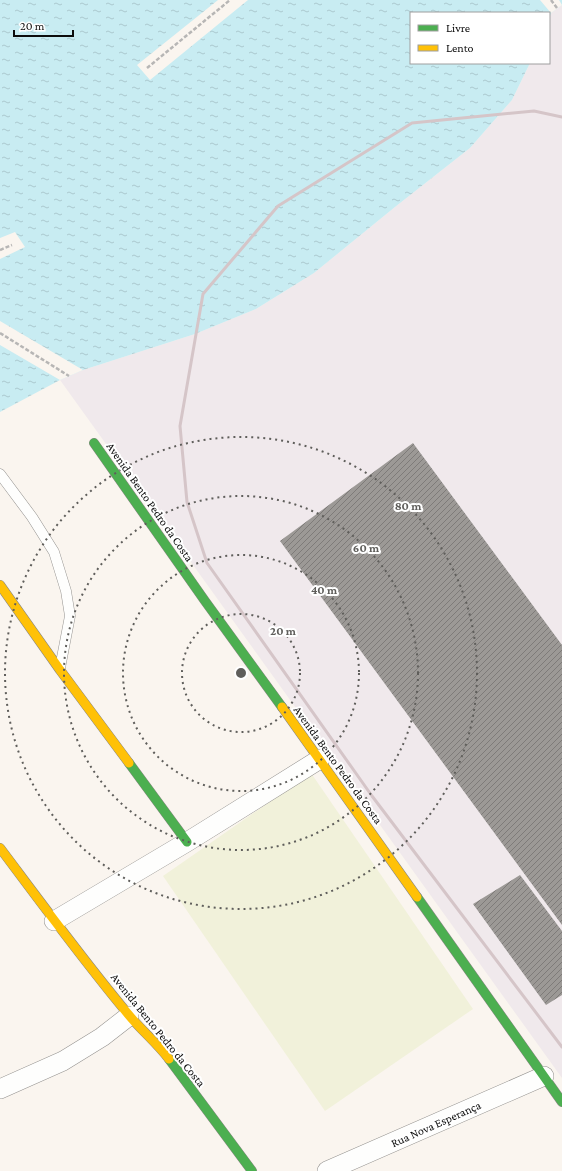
<svg xmlns="http://www.w3.org/2000/svg" width="562" height="1171" font-family="'Crimson Pro',serif">
	<style>
		.industrial { fill: #f0e9ec }
		.pitch { fill: #f1f1da }
		.water { fill: url(#water-ripples) }
		.pier { fill: #faf5ef }
		.building { fill: url(#building-hatch) }
		.lines { fill: none; stroke-linecap: round; stroke-linejoin: round }
		.lane-casing { stroke: #93918e; stroke-width: 11 }
		.street-casing { stroke: #93918e; stroke-width: 20 }
		.fast-casing { stroke: #8a8885; stroke-width: 10 }
		.slow-casing { stroke: #8a8885; stroke-width: 10 }
		.path { stroke: #b7b6b5; stroke-width: 2.5; stroke-dasharray: 4 2; stroke-linecap: butt }
		.lane { stroke: #fefefd; stroke-width: 10 }
		.street { stroke: #fefefd; stroke-width: 19 }
		.fast { stroke: #4caf50; stroke-width: 9 }
		.slow { stroke: #ffc107; stroke-width: 9 }
		.rail { stroke: #d5c5c8; stroke-width: 3 }
		.ring { fill: none; stroke: #5f5e5b; stroke-width: 2; stroke-dasharray: 2 4 }
		.labels { text-anchor: middle; dominant-baseline: central; stroke-width: 4; stroke-linejoin: round; paint-order: stroke }
		.street-label { font-size: 12px; fill: #0c0c0c; stroke: #fff }
		.centre { fill: #5f5e5b; stroke: #fff; stroke-width: 2 }
		.ring-label { font-size: 12px; text-anchor: middle; font-weight: bold; fill: #5f5e5b; stroke: #fff; stroke-width: 4; stroke-linejoin: round; paint-order: stroke }
	</style>
	<defs>
		<pattern id="water-ripples" width="26" height="14" patternUnits="userSpaceOnUse"><rect width="26" height="14" fill="#c8ecf2"/><path d="M2 4q2-2 4 0t4 0M15 11q2-2 4 0t4 0" fill="none" stroke="#abc9ce"/></pattern>
		<pattern id="building-hatch" width="6" height="6" patternUnits="userSpaceOnUse"><rect width="6" height="6" fill="#9c9996"/><path d="M-1 1l2-2M0 6l6-6M5 7l2-2" fill="none" stroke="#7e7b79"/></pattern>
	</defs>
	<rect width="100%" height="100%" fill="#faf5ef"/>
	<path class="industrial" d="M562 5V1078L60 380 83 370 195 334 256 309 314 273 395 207 470 148 512 100 530 63H549V19L551 13Z"/>
	<path class="pitch" d="M311 773 473 1009 325 1111 163 876Z"/>
	<path class="water" d="M0 0H562V5L551 13 549 19V13H411V63H530L512 100 470 148 395 207 314 273 256 309 195 334 83 370 60 380 0 412Z"/>
	<path class="pier" d="M218 0H248L150 80 137 65Z
		M540 0H559L562 5 551 13Z
		M15 232 25 247 0 259V238Z
		M0 321 83 370 60 380 0 345Z"/>
	<path class="building" d="M413 443 562 645V925L280 541Z
		M520 875 562 931V995L546 1005 473 904Z"/>
	<g class="lines">
		<g class="lane-casing">
			<path id="lane" d="M0 474 32 517 54 552 66 591 70 616 60 668"/>
		</g>
		<g class="street-casing">
			<path id="street" d="M54 921 187 842 320 759
				M0 1089 63 1061 102 1037 129 1016
				M327 1171 544 1076"/>
		</g>
		<g class="fast-casing">
			<path id="fast" d="M94 443 205 601 282 707
				M129 763 187 842
				M417 897 562 1102
				M169 1059 252 1171"/>
		</g>
		<g class="slow-casing">
			<path id="slow" d="M0 585 60 670 129 763
				M282 707 417 897
				M0 848C42 904 83 960 128 1014 141 1030 157 1043 169 1059"/>
		</g>
		<path class="path" d="M551 0 557 8
			M147 68 230 0
			M0 250 12 245
			M0 333 69 376"/>
		<use href="#lane" class="lane"/>
		<use href="#street" class="street"/>
		<use href="#fast" class="fast"/>
		<use href="#slow" class="slow"/>
		<path class="rail" d="M562 117 534 111 412 123 278 206 203 294 180 426 187 502 207 563 372 796 562 1047"/>
	</g>
	<g class="ring">
		<circle cx="241" cy="673" r="59"/>
		<circle cx="241" cy="673" r="118"/>
		<circle cx="241" cy="673" r="177"/>
		<circle cx="241" cy="673" r="236"/>
	</g>
	<g class="labels">
		<g class="street-label">
			<text transform="translate(150 502) rotate(55)">Avenida Bento Pedro da Costa</text>
			<text transform="translate(338 765) rotate(54)">Avenida Bento Pedro da Costa</text>
			<text transform="translate(158 1030) rotate(51)">Avenida Bento Pedro da Costa</text>
			<text transform="translate(436 1124) rotate(-24)">Rua Nova Esperança</text>
		</g>
	</g>
	<circle cx="241" cy="673" r="6" class="centre"/>
	<g class="ring-label">
		<text x="408" y="510">80 m</text>
		<text x="366" y="552">60 m</text>
		<text x="324" y="594">40 m</text>
		<text x="283" y="635">20 m</text>
	</g>
	<rect x="410" y="12" width="140" height="52" fill="#ffffff" stroke="#9e9e9e"/>
	<rect x="418" y="25" width="20" height="6" fill="#4caf50" stroke="#9e9e9e"/>
	<text x="446" y="32" font-size="12" fill="#0c0c0c">Livre</text>
	<rect x="418" y="45" width="20" height="6" fill="#ffc107" stroke="#9e9e9e"/>
	<text x="446" y="52" font-size="12" fill="#0c0c0c">Lento</text>
	<path d="M14 30v6h59v-6" fill="none" stroke="#0c0c0c" stroke-width="2"/>
	<text x="20" y="30" font-size="12" fill="#0c0c0c" stroke="#ffffff" stroke-width="3" paint-order="stroke">20 m</text>
</svg>
